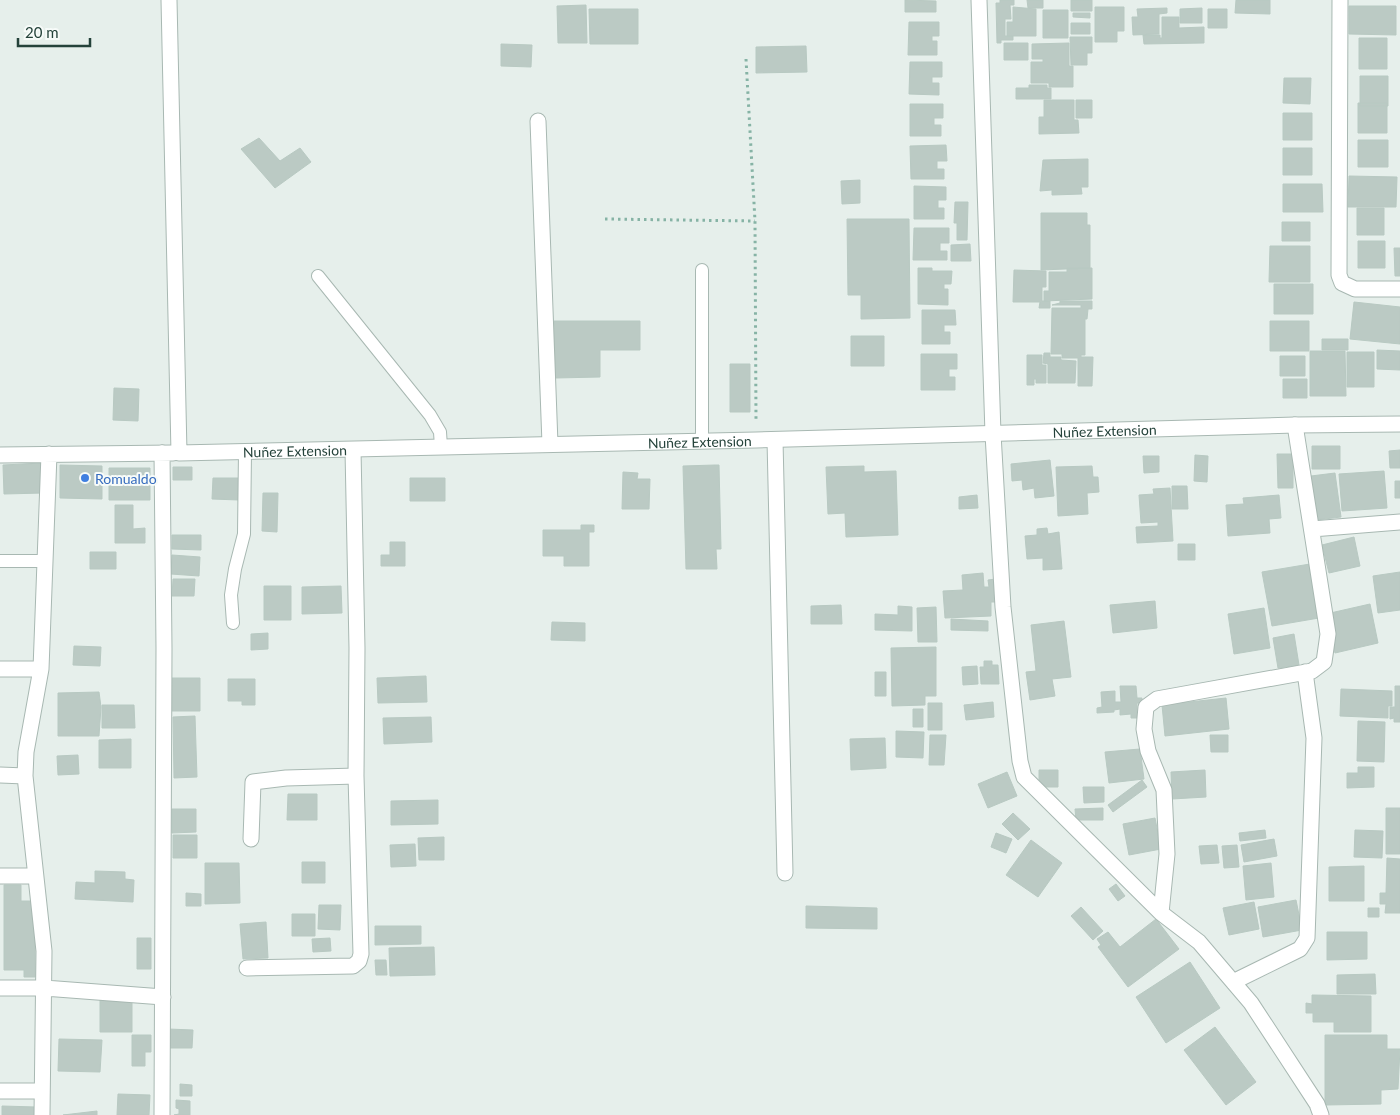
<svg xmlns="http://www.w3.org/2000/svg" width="1400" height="1115" font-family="Lato,sans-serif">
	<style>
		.building { fill: #bbcac4; stroke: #b8c9c2 }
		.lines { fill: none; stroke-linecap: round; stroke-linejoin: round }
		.service-casing { stroke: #a8b8b2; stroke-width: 14 }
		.minor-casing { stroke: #a8b8b2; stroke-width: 17 }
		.tertiary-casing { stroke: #a8b8b2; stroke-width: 17 }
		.path { stroke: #86b3a5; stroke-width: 3; stroke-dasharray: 2.5 4; stroke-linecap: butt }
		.service { stroke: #fff; stroke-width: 12 }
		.minor { stroke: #fff; stroke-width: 15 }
		.tertiary { stroke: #fff; stroke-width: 15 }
		.shop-dot { fill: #3f7fe0; stroke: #f7fbf9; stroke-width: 2 }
		.labels { text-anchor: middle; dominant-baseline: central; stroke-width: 4; stroke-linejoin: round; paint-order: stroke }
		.street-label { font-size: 14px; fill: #24423a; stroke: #f7fbf9 }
		.shop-label { font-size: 14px; fill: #366cbe; stroke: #f7fbf9; text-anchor: start }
	</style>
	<rect width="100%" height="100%" fill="#e6efeb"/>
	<path class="building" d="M905 0 936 1V12H905Z
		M1000 0H1014V5H1010L1011 19H1005V36H1013V40H1001V43H997L996 3H1000Z
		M1027 0H1043V8H1028Z
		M1071 0H1092V11H1071Z
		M1236 0H1270V14L1235 13Z
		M586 5 587 43H558L557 6Z
		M1349 6H1396V35L1349 34Z
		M1013 7 1036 9V36H1007V22H1013Z
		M1095 7H1124V31H1117V42H1095Z
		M1167 8V13L1159 14V34L1133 35 1132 17H1138L1137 9Z
		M1202 8V23H1180V9Z
		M589 9H638V44H590Z
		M1208 9H1227V28H1208Z
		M1043 10H1068V38H1043Z
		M1073 13H1090V18L1073 17Z
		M1162 17H1179V28L1204 27V43L1144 44 1143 35H1160V38H1162Z
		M909 22H939V36H932V41H937V55H908Z
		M1071 23H1090V34H1071Z
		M1070 37H1092V53H1087V65H1071Z
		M1359 38H1387V69H1359Z
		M1004 43H1028V60H1004Z
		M1069 43V66H1073V87H1049V83H1031V62H1043V59H1032V44Z
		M501 44 532 45 531 67 501 66Z
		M806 46 807 72 756 73V47Z
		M910 62H942V77H932V83H939V95L909 94Z
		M1360 76H1388V106H1360Z
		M1284 78H1311L1310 104 1283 103Z
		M1029 85H1047V88H1051V99H1016V88H1029Z
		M1044 100H1074V120H1078L1079 133 1039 134V117H1044Z
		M1076 100H1092V118H1076Z
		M1358 103H1387V133H1358Z
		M910 104H943V118H934V125H941V136H910Z
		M1283 113H1312V140H1283Z
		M259 138 280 161 300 148 311 162 275 188 241 149Z
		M1358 140H1388V167H1358Z
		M946 145 947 161H937V169H944V179H911L910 146Z
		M1283 148H1312V175H1283Z
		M1088 159V187H1081L1082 194 1052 195V190L1040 191 1043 160Z
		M1349 176 1397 177 1396 207H1348Z
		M860 180V203L842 204 841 181Z
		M1283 184H1322L1323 212H1283Z
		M914 186 946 187V200H938V208H944V219H914Z
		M955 202H968L967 240H957V223H954Z
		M1357 208H1384V235H1357Z
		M1041 213H1087V225H1090V268L1041 270Z
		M847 219H909L910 318 861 319V295H848Z
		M1282 222H1310V241H1282Z
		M914 228H949V243H940V251H947V260H913Z
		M1358 241H1385V268H1358Z
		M970 244 971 261H951V245Z
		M1270 246H1310V282H1269Z
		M1394 248H1400V276H1395Z
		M918 268H932V271H952L951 284H944V289H948V305L918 304Z
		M1067 268H1092V299L1044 301V291H1049V272H1067Z
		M1014 270 1046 271V287H1042V301H1050V308H1039L1040 302H1013Z
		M1274 284H1313V314H1274Z
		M1060 301H1092V309H1088L1087 319H1085V355H1081V357H1093L1092 386H1078V358H1062V354H1051L1052 308H1081V305H1052L1060 303Z
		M1354 302 1400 307V344L1350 339Z
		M922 310H955L956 325H944V332H950V344H922Z
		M554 321H640V350H600V377L555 378Z
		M1270 321H1309V351H1270Z
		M851 336H884V366H851Z
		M1322 339H1348V350H1322Z
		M1377 350 1400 351V370L1377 369Z
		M1310 351H1345L1346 396H1310Z
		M1347 352H1374V387H1347Z
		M1044 353H1050V357H1061V360L1076 361 1075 383H1048V364L1043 363Z
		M921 354H957V369H949V377H955V390H921Z
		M1027 355H1042V365H1046V383H1036V379H1034V385H1027Z
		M1280 356H1305V376H1280Z
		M730 364H750V412H730Z
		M1283 379H1307V398H1283Z
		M114 388 139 389 138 421 113 420Z
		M1312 446H1340V469H1312Z
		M1400 450V468H1390L1389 451Z
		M1277 454H1293V488H1278Z
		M1195 455 1208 456 1207 482 1194 481Z
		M1143 456H1159V472L1144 473Z
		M1050 460 1054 496 1035 498 1034 488 1023 490 1022 480 1012 481 1011 464Z
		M42 463 43 493 4 494 3 465Z
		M60 465 102 466V499L60 498Z
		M715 465H719L721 549H716L717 569H686L683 466Z
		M864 466V472L896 471 898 535 846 537 845 513 828 514 826 467Z
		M1092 466 1093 477H1098L1099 492 1087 493 1088 514 1058 516 1056 467Z
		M173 467H192V480H173Z
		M109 468H150V500H109Z
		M1384 471 1387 508 1342 511 1339 474Z
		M623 472 638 473 637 479H650L649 509H622Z
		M1335 473 1341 517 1316 520 1311 476Z
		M213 478H239V500L212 499Z
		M410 478H445V501H410Z
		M1395 481H1400V498H1395Z
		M1172 486H1187L1188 509H1172Z
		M1170 488 1173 541 1137 543 1136 527 1158 526V522L1141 523 1139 495 1154 494 1153 489Z
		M263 493H278L277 532 262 531Z
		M977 495 978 508 959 509V497Z
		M1279 495 1281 518 1269 519 1270 533 1228 536 1226 505 1244 504 1243 498Z
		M115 505H133V529L145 528V543H115Z
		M581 525H594V532H589V566H564V556H543V530H581Z
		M1047 528 1048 534 1059 532 1062 569 1043 570V558L1027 559 1025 536 1037 535V529Z
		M172 535H201V550L172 549Z
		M1354 537 1360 566 1329 573 1322 545Z
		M390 542H405V566H381V555H390Z
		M1178 544H1195V560H1178Z
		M90 552H116V569H90Z
		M172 555 200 557 199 576 171 574Z
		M1310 564 1319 618 1272 626 1262 572Z
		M1400 572V610L1378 613 1373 576Z
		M983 573 984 587H989L988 580 996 579 997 602H991V616L945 618 943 591 963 590 962 575Z
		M173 579H195L194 596H172Z
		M264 586H291V620H264Z
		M341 586 342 613 302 614V587Z
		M1155 601 1157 628 1113 633 1110 605Z
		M1370 604 1378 643 1335 653 1326 614Z
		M841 605 842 624H811V606Z
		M898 606 912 607V631L875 630V614L898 615Z
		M936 607 937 642H918L917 608Z
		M1264 608 1270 648 1234 654 1228 614Z
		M951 619 988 621V631L951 630Z
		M1064 621 1071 677 1052 679 1055 696 1030 700 1026 672 1036 671 1031 625Z
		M552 622 585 623V641L551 640Z
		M268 633V649L251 650V634Z
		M1294 634 1299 665 1278 668 1273 638Z
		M74 646 101 647 100 666 73 665Z
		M936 647V696H925V705L892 706 891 648Z
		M984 661H992V665H998L999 684H981L980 667H984Z
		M977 666 978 684 963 685 962 667Z
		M875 672H886V696H875Z
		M426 676 427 702 378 703 377 678Z
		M169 678H200V711H169Z
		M228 679H255V705H242V701H228Z
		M1120 686H1136L1137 698H1142V703H1137V718H1131V714L1120 715V709L1114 710V712L1097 713V708L1102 707 1101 692 1115 691V702H1121Z
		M1395 686H1400V722H1394V718L1390 719V707H1395Z
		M1341 689 1392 691V706H1388V718L1340 716Z
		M99 692 101 707 99 736H58V693Z
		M1226 698 1229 729 1165 736 1162 705Z
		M993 702 994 717 966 720 964 705Z
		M928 703H942V730H928Z
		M102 705H134L135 728H102Z
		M913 709H923V727H913Z
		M195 716 197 777 174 778 173 717Z
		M431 717 432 742 384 744 383 718Z
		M1358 721 1385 722 1384 762 1357 761Z
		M896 731 924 732 923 758 896 757Z
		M930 735H946L944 765H929Z
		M1210 735H1228V752H1211Z
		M885 738 886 768 851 770 850 739Z
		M131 739V768H99V740Z
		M1140 749 1144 779 1109 783 1105 752Z
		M78 755 79 774 58 775 57 756Z
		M1358 767H1374V787L1347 788V773H1358Z
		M1039 770H1058V787H1039Z
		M1205 770 1206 797 1172 799 1171 772Z
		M1007 772 1017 796 988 808 978 784Z
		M1142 780 1147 787 1113 812 1108 805Z
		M1083 787H1104V802L1084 803Z
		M288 794H317V820H287Z
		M438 800V824L391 825V801Z
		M1103 808V820H1076L1075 809Z
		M1386 808H1400V854H1386Z
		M172 809H196V832L172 833Z
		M1013 813 1030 829 1018 840 1002 824Z
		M1155 818 1161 849 1129 855 1123 824Z
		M1265 830 1266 838 1240 841 1239 833Z
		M1355 830 1383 831 1382 858 1354 857Z
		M996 833 1012 839 1006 853 991 847Z
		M173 835H197V858H173Z
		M444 837V860H419L418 838Z
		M1274 839 1277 856 1244 862 1241 845Z
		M1031 840 1062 863 1038 897 1006 875Z
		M415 844 416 866 391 867 390 845Z
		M1217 845 1219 863 1201 864 1199 846Z
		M1237 845 1239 867 1224 868 1222 846Z
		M1387 858 1400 859V913H1385L1386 904H1380V893H1386Z
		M302 862H325V883H302Z
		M205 863H239L240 903 205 904Z
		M1271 863 1274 897 1246 900 1243 866Z
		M1364 866V901H1329V867Z
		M95 871 125 872V879L134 880 133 902 75 899 76 882 95 883Z
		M1116 884 1125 896 1118 901 1109 889Z
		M4 885H21V901H35V977H24V970H4Z
		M186 893 201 894V906H186Z
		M1296 900 1302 930 1263 937 1258 907Z
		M1254 902 1259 929 1229 935 1223 908Z
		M319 905H341L340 930 318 929Z
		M806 906 877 908V929L806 928Z
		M1081 907 1103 931 1093 940 1071 916Z
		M1368 908H1379V917H1368Z
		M292 914H315V936H292Z
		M1156 919 1179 949 1128 987 1098 947 1101 945 1097 939 1108 932 1120 947Z
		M266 922 268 958 243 959 240 924Z
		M375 926H421V944L375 945Z
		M1327 932H1367V959L1327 960Z
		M137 938H151V969H137Z
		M330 938 331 951 313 952 312 939Z
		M434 947 435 975 390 976 389 948Z
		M375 960H386L387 975H376Z
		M1190 962 1220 1008 1166 1043 1136 997Z
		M1375 974 1376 994H1337V975Z
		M1312 995 1371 996V1032H1334V1022H1313V1013H1306V1003L1312 1004Z
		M100 1000 132 1001V1032H100Z
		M1215 1027 1256 1082 1226 1105 1184 1050Z
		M168 1029 193 1030 192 1048H167Z
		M132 1035H151V1052H145V1066H132Z
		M1325 1035H1387V1049H1400L1398 1089 1381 1090V1104L1325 1105Z
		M59 1039 102 1040 100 1072 58 1071Z
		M180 1084 192 1085V1096H180Z
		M118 1094 150 1095 149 1115H117Z
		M176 1100 190 1101V1115H174L179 1114V1109L176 1108Z
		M2 1106 36 1107V1115H2Z
		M97 1111V1115H63Z"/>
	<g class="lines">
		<g class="service-casing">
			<path id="service" d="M702 270V441
				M318 276 430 415 440 432 441 447
				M0 561H46
				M233 623 231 595 235 569 244 534 245 452"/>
		</g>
		<g class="minor-casing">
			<path id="minor" d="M979 0 993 434 1003 607 1020 761 1024 777 1161 913 1199 942 1251 1003 1317 1104 1321 1115
				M1340 0 1339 275 1342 283 1355 289H1400
				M538 121 550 444
				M775 440 785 873
				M0 455 173 453
				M1312 529 1400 522
				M0 669H41
				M0 775 25 776
				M251 839 253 782 286 778 356 776 357 648 353 450
				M0 876H35
				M1161 913 1167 854 1164 790 1148 751 1144 729 1146 707 1157 699 1312 671 1324 662 1328 634 1295 425
				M247 968 353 966 359 961 361 954 356 776
				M1233 982 1300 949 1307 938 1314 738 1305 672
				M0 988H44L163 997
				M0 1091H40
				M42 1115 44 951 25 776 26 752 41 669 49 454
				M162 1115 164 648 162 453"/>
		</g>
		<g class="tertiary-casing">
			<g id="tertiary">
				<path id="s1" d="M169 0 179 453 756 440 1295 425 1400 424"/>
			</g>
		</g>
		<path class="path" d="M746 59 755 221 756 421
			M605 219 755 221"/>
		<use href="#service" class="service"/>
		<use href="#minor" class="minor"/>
		<use href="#tertiary" class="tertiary"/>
	</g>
	<circle class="shop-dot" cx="85" cy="478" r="5"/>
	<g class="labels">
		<g class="street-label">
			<text stroke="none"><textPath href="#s1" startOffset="1379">Nuñez Extension</textPath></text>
			<text stroke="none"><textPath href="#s1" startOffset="974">Nuñez Extension</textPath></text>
			<text stroke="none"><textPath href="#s1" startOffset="569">Nuñez Extension</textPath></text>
		</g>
		<g class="shop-label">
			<text x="95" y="478">Romualdo</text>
		</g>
	</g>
	<path d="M18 38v8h72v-8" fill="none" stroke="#24423a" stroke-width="2.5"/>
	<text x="25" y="38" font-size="15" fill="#24423a" stroke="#f7fbf9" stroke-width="4" paint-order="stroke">20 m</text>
</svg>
